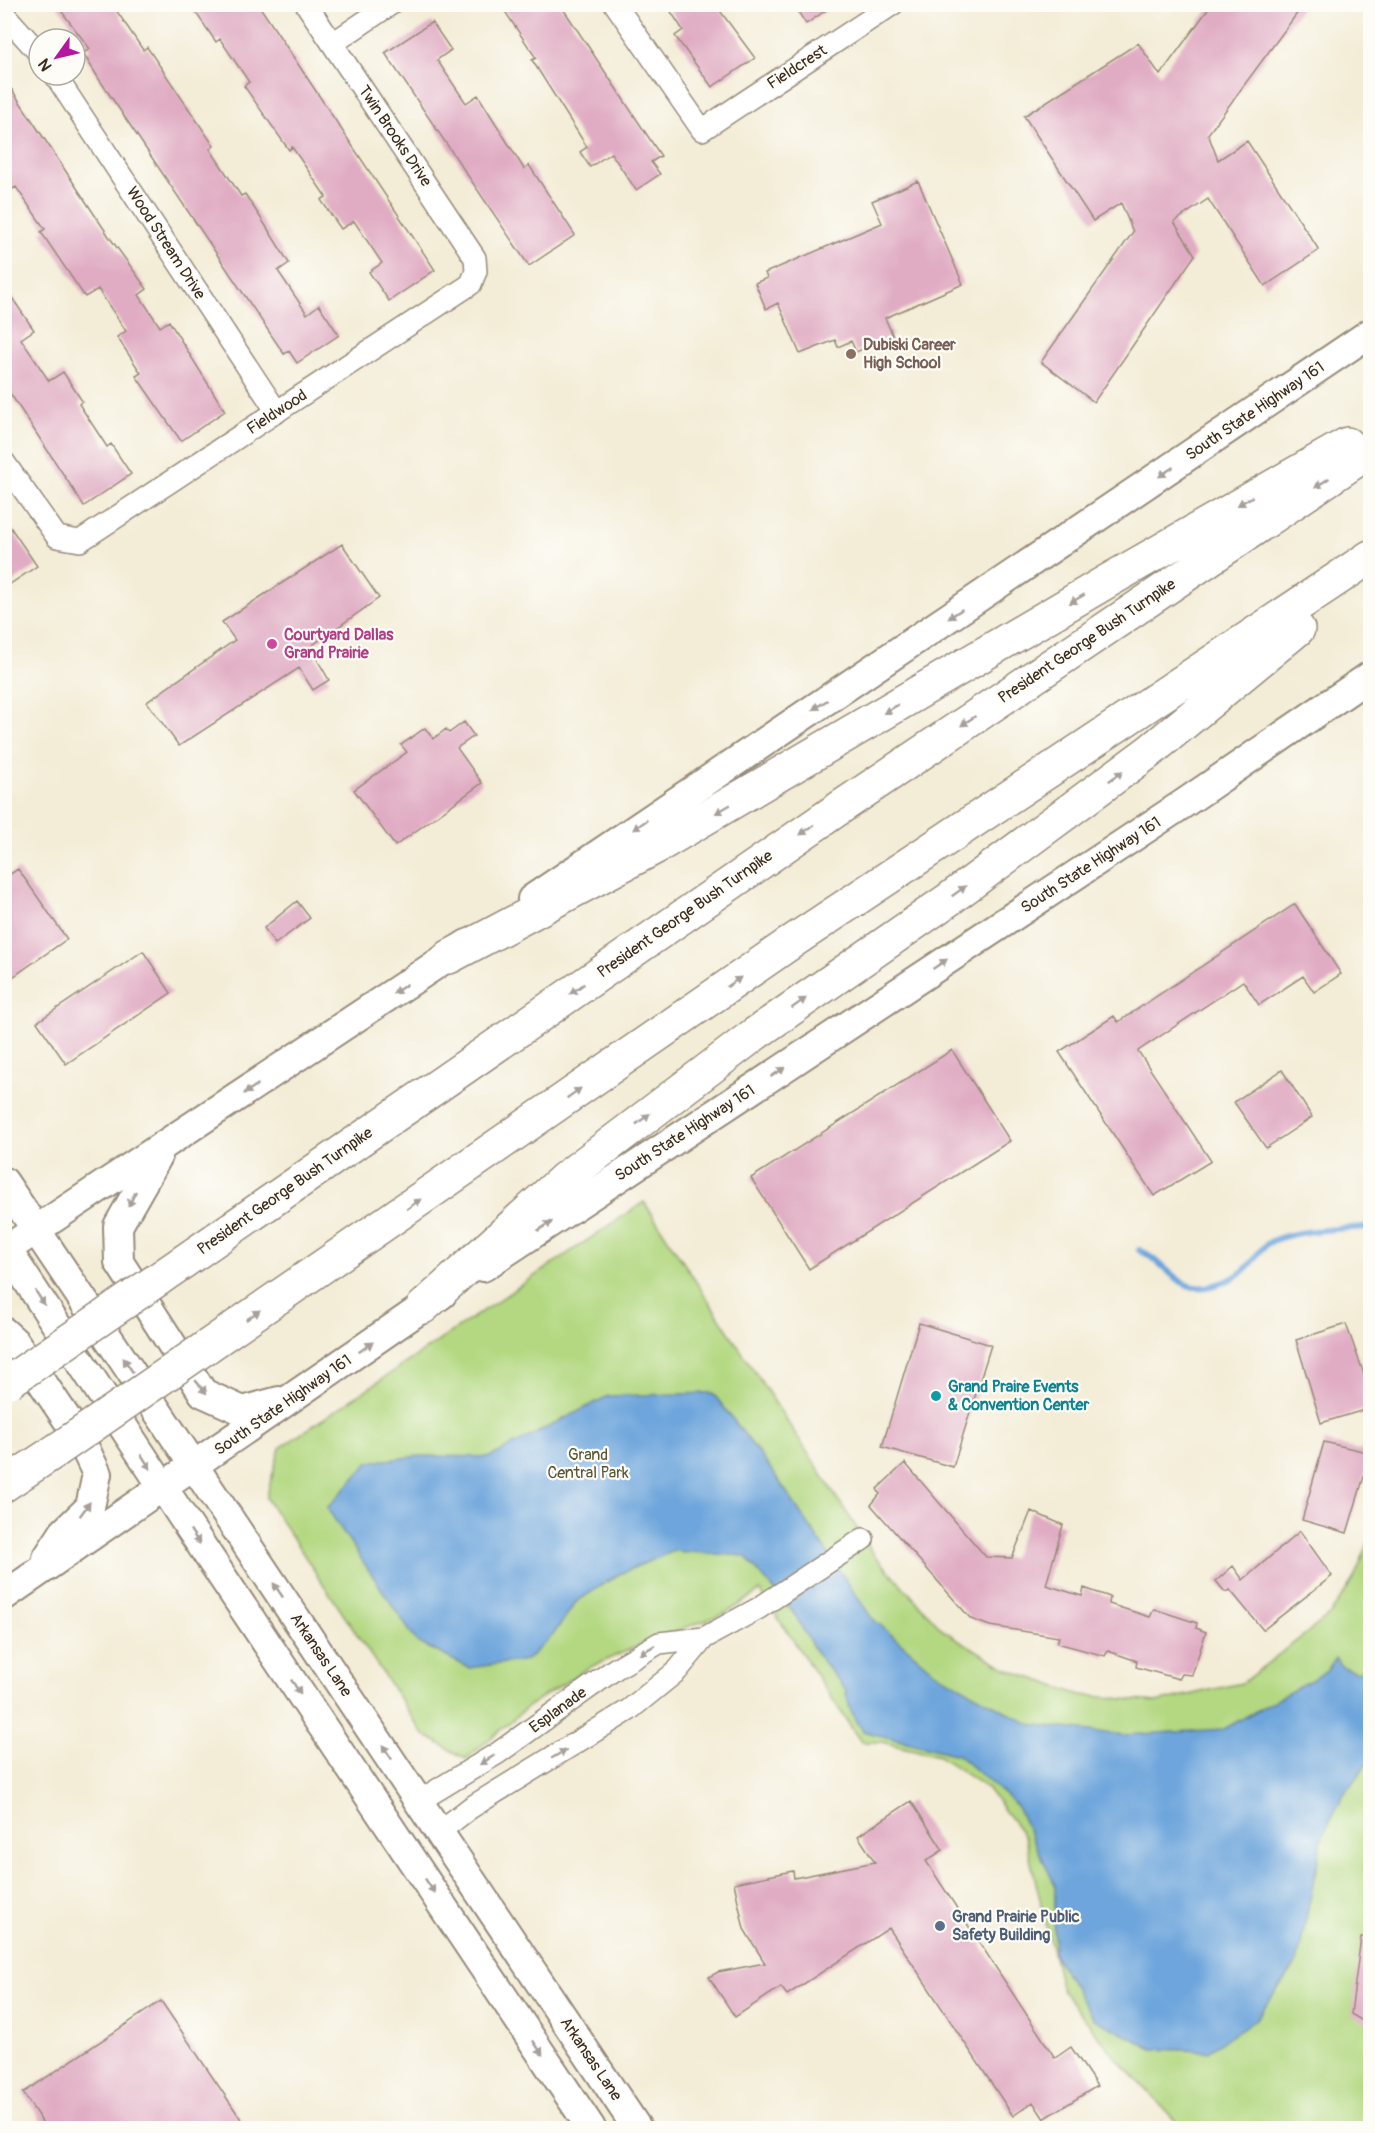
<svg xmlns="http://www.w3.org/2000/svg" width="1375" height="2133" font-family="Pangolin,sans-serif">
	<style>
		.green { fill: #b3d881; stroke: #778150; stroke-width: 1.5 }
		.water { fill: #6da5dc; stroke: #54687d; stroke-width: 1.5 }
		.lines { fill: none; stroke-linecap: round; stroke-linejoin: round }
		.stream { stroke: #6da5dc; stroke-width: 6 }
		.building { fill: #e0acc3 }
		.street-casing { stroke: #978b7a; stroke-width: 24 }
		.secondary-casing { stroke: #978b7a; stroke-width: 32 }
		.highway-casing { stroke: #978b7a; stroke-width: 36 }
		.street { stroke: #fff; stroke-width: 21 }
		.secondary { stroke: #fff; stroke-width: 28 }
		.highway { stroke: #fff; stroke-width: 33 }
		.highway-bridge-casing { stroke: #978b7a; stroke-width: 36; stroke-linecap: butt }
		.highway-bridge { stroke: #fff; stroke-width: 33 }
		.oneway { fill: #a79f9a }
		.education-dot { fill: #8d6e63; stroke: #fdfcf7; stroke-width: 2 }
		.hotel-dot { fill: #d1479c; stroke: #fdfcf7; stroke-width: 2 }
		.culture-dot { fill: #0f9aa8; stroke: #fdfcf7; stroke-width: 2 }
		.service-dot { fill: #5c6f8a; stroke: #fdfcf7; stroke-width: 2 }
		.labels { text-anchor: middle; dominant-baseline: central; stroke-width: 4.5; stroke-linejoin: round; paint-order: stroke }
		.street-label { font-size: 16px; fill: #3b2a1e; stroke: #fdfcf7 }
		.education-label { font-size: 16px; font-weight: bold; fill: #785e54; stroke: #fdfcf7; text-anchor: start }
		.hotel-label { font-size: 16px; font-weight: bold; fill: #b23c85; stroke: #fdfcf7; text-anchor: start }
		.culture-label { font-size: 16px; font-weight: bold; fill: #0d838f; stroke: #fdfcf7; text-anchor: start }
		.park-label { font-size: 16px; fill: #595637; stroke: #fdfcf7 }
		.service-label { font-size: 16px; font-weight: bold; fill: #4e5e75; stroke: #fdfcf7; text-anchor: start }
	</style>
	<rect width="100%" height="100%" fill="#fdfcf7"/>
	<filter id="ink" filterUnits="userSpaceOnUse"><feTurbulence type="fractalNoise" baseFrequency=".0167" numOctaves="2"/><feDisplacementMap in="SourceGraphic" scale="12" xChannelSelector="R" yChannelSelector="G"/><feConvolveMatrix kernelMatrix="1 2 1 2 8 2 1 2 1" color-interpolation-filters="sRGB"/></filter>
	<filter id="wash" filterUnits="userSpaceOnUse"><feTurbulence type="fractalNoise" baseFrequency=".008" numOctaves="4" result="noise"/><feDisplacementMap in="SourceGraphic" scale="24" xChannelSelector="R" yChannelSelector="G"/><feGaussianBlur stdDeviation="1.35" result="paint"/><feColorMatrix in="noise" values="0 0 0 0 0 0 0 0 0 0 0 0 0 0 0 0 0 1.4 0 .05"/><feComposite in="paint" operator="in"/></filter>
	<g filter="url(#wash)">
		<rect width="100%" height="100%" fill="#f3ecd6"/>
		<path class="green" d="M644 1202 875 1556 944 1631 1009 1670 1081 1695 1156 1702 1242 1683 1330 1615 1354 1578 1370 1539V2128H1182L1112 2053 1062 1990 1025 1837 988 1789 939 1756 881 1742H861L760 1591 724 1614 653 1639 586 1669 530 1705 466 1759 423 1734 266 1498 280 1448Z"/>
		<path class="water" d="M713 1393 773 1472 871 1617 936 1673 1029 1724 1125 1735 1224 1729 1327 1671 1335 1658 1343 1667 1359 1672 1370 1663V1760L1344 1794 1323 1835 1297 1963 1256 2019 1208 2051 1153 2049 1094 2019 1054 1955 1055 1885 1016 1805 958 1755 863 1731 850 1709 845 1689 819 1657 792 1611 745 1556 674 1551 619 1574 576 1602 553 1635 527 1660 469 1668 417 1642 327 1508 369 1462 420 1456 490 1457 608 1396Z"/>
		<g class="lines">
			<path class="stream" d="M1139 1250C1158 1257 1168 1276 1187 1285 1203 1292 1230 1282 1243 1271 1252 1264 1258 1251 1267 1244 1285 1230 1347 1228 1370 1227"/>
		</g>
		<g id="blocks">
			<path class="building" d="M56 4H112L143 50 147 47 214 146 210 149 241 196 245 194 264 223 289 263 278 271 307 314 319 305 339 335 297 363 289 351 284 354 99 79 83 53 90 49Z
				M208 4H258L435 270 389 301 369 272 382 263 354 221 341 229 321 200 326 197 292 147 289 150 244 86 249 82 220 39 216 42 196 13Z
				M500 4H560L661 156 651 162 660 174 636 190 611 153 590 167 580 152 587 147 532 60 536 58Z
				M666 4H715L755 58 712 87 675 36 683 30Z
				M793 4H835L806 24Z
				M1212 4H1304L1208 134 1218 160 1247 141 1319 250 1265 286 1208 199 1174 222 1195 255 1094 402 1041 362 1133 232 1121 203 1093 221 1024 116 1138 43 1160 75Z
				M432 22 451 50 437 60 466 103 478 95 524 169 529 165 575 235 529 266 385 53Z
				M4 78 110 238 147 289 139 295 160 327 169 321 225 411 181 441 136 376 141 373 117 337 126 331 98 289 85 297 41 232 45 229 16 187 11 190 4 180Z
				M918 181 963 284 885 318 893 336 856 352 851 341 838 347 835 340 800 354 778 303 766 309 755 283 767 278 765 273 882 223 872 201Z
				M4 286 34 330 21 339 49 381 63 372 82 401 79 404 107 447 111 444 131 474 84 506 4 384Z
				M4 518 37 566 4 588Z
				M342 544 379 598 310 647 329 680 313 690 299 668 179 746 147 702 235 640 222 622Z
				M464 722 474 736 457 748 482 783 395 846 354 790 407 752 401 745 425 728 433 739 446 729 449 733Z
				M18 869 67 939 4 983V878Z
				M297 901 310 918 275 944 264 928Z
				M1295 904 1341 974 1314 992 1303 976 1259 1005 1243 981 1138 1051 1211 1161 1154 1196 1059 1052 1114 1016 1118 1022Z
				M143 951 171 993 66 1064 37 1022Z
				M952 1050 1010 1141 809 1269 751 1178Z
				M1282 1070 1312 1117 1266 1148 1234 1102Z
				M919 1323 991 1345 953 1467 882 1447Z
				M1346 1324 1371 1394V1408L1321 1423 1296 1340Z
				M1324 1442 1371 1453 1347 1533 1302 1520Z
				M905 1463 986 1557 1012 1558 1031 1511 1063 1525 1046 1585 1082 1596 1084 1588 1110 1597 1109 1604 1150 1617 1154 1609 1197 1623 1196 1628 1206 1632 1192 1675 1182 1674 1179 1679 1136 1667 1137 1661 1108 1651 1105 1656 1057 1643 1059 1637 990 1626 971 1619 871 1505 880 1494 877 1489Z
				M1300 1531 1332 1576 1263 1630 1230 1590 1225 1592 1216 1581 1233 1566 1243 1580Z
				M911 1801 943 1850 926 1861 1055 2058 1071 2047 1097 2086 1044 2119 1033 2102 1013 2116 889 1928 787 1995 781 1987 735 2017 709 1977 718 1972 765 1963 744 1929 734 1883 793 1871 794 1878 875 1862 858 1836Z
				M1361 1937H1371V2026L1351 2014Z
				M161 2001 247 2128H46L23 2093Z"/>
		</g>
	</g>
	<g filter="url(#ink)">
		<use href="#blocks" fill-opacity="0" stroke="#978b7a" stroke-width="1.5"/>
		<g class="lines">
			<g class="street-casing">
				<path id="street" d="M615 4 702 130 893 4
					M4 14 39 53
					M333 43 391 4
					M55 75 277 412
					M4 462 57 537 80 541 471 284 476 271 475 258 306 4
					M419 1801 498 1753 615 1669 659 1643 704 1638 759 1608 863 1539
					M439 1832 470 1808 629 1710 677 1671 704 1638"/>
			</g>
			<g class="secondary-casing">
				<path id="secondary" d="M532 899 1370 333
					M158 1156 118 1226 119 1262 203 1393 243 1411 279 1401
					M4 1182 637 2128
					M4 1245 185 1521 591 2128
					M4 1251 467 944
					M483 1267 1183 804 1370 676
					M4 1332 15 1342 81 1440 97 1474 90 1507 64 1532 47 1558
					M4 1596 442 1294"/>
			</g>
			<g class="highway-casing">
				<path id="highway" d="M449 957 656 847 1106 582 1347 444
					M157 1280 838 809 1370 451
					M423 1307 564 1179 755 1034 948 900 1150 751 1298 629
					M205 1348 796 939 1370 557
					M4 1485 57 1450"/>
			</g>
			<use href="#street" class="street"/>
			<use href="#secondary" class="secondary"/>
			<use href="#highway" class="highway"/>
			<g class="highway-bridge-casing">
				<path id="highway-bridge" d="M10 1381 157 1280
					M57 1450 205 1348"/>
			</g>
			<use href="#highway-bridge" class="highway-bridge"/>
		</g>
		<defs><path id="oneway-solid" d="M-6-.8H1V-3.2L6.5 0L1 3.2V.8H-6Z" transform="scale(1.5)"/></defs>
		<g class="oneway">
			<use href="#oneway-solid" transform="translate(1166 472) rotate(146)"/>
			<use href="#oneway-solid" transform="translate(1322 483) rotate(146)"/>
			<use href="#oneway-solid" transform="translate(1245 501) rotate(150)"/>
			<use href="#oneway-solid" transform="translate(1077 599) rotate(149)"/>
			<use href="#oneway-solid" transform="translate(955 614) rotate(146)"/>
			<use href="#oneway-solid" transform="translate(820 705) rotate(147)"/>
			<use href="#oneway-solid" transform="translate(891 709) rotate(149)"/>
			<use href="#oneway-solid" transform="translate(968 721) rotate(146)"/>
			<use href="#oneway-solid" transform="translate(1116 776) rotate(-36)"/>
			<use href="#oneway-solid" transform="translate(723 809) rotate(150)"/>
			<use href="#oneway-solid" transform="translate(640 825) rotate(145)"/>
			<use href="#oneway-solid" transform="translate(807 830) rotate(145)"/>
			<use href="#oneway-solid" transform="translate(959 891) rotate(-36)"/>
			<use href="#oneway-solid" transform="translate(940 964) rotate(-34)"/>
			<use href="#oneway-solid" transform="translate(734 982) rotate(-35)"/>
			<use href="#oneway-solid" transform="translate(400 989) rotate(146)"/>
			<use href="#oneway-solid" transform="translate(577 989) rotate(145)"/>
			<use href="#oneway-solid" transform="translate(799 1003) rotate(-35)"/>
			<use href="#oneway-solid" transform="translate(778 1072) rotate(-33)"/>
			<use href="#oneway-solid" transform="translate(251 1089) rotate(146)"/>
			<use href="#oneway-solid" transform="translate(574 1093) rotate(-35)"/>
			<use href="#oneway-solid" transform="translate(643 1119) rotate(-38)"/>
			<use href="#oneway-solid" transform="translate(132 1199) rotate(117)"/>
			<use href="#oneway-solid" transform="translate(414 1204) rotate(-35)"/>
			<use href="#oneway-solid" transform="translate(545 1226) rotate(-33)"/>
			<use href="#oneway-solid" transform="translate(40 1298) rotate(57)"/>
			<use href="#oneway-solid" transform="translate(253 1315) rotate(-35)"/>
			<use href="#oneway-solid" transform="translate(366 1347) rotate(-35)"/>
			<use href="#oneway-solid" transform="translate(128 1365) rotate(-124)"/>
			<use href="#oneway-solid" transform="translate(201 1387) rotate(50)"/>
			<use href="#oneway-solid" transform="translate(146 1462) rotate(57)"/>
			<use href="#oneway-solid" transform="translate(85 1509) rotate(-54)"/>
			<use href="#oneway-solid" transform="translate(195 1537) rotate(56)"/>
			<use href="#oneway-solid" transform="translate(278 1590) rotate(-124)"/>
			<use href="#oneway-solid" transform="translate(647 1650) rotate(149)"/>
			<use href="#oneway-solid" transform="translate(296 1687) rotate(56)"/>
			<use href="#oneway-solid" transform="translate(387 1752) rotate(-124)"/>
			<use href="#oneway-solid" transform="translate(559 1754) rotate(-30)"/>
			<use href="#oneway-solid" transform="translate(487 1760) rotate(148)"/>
			<use href="#oneway-solid" transform="translate(430 1886) rotate(56)"/>
			<use href="#oneway-solid" transform="translate(538 2048) rotate(56)"/>
		</g>
	</g>
	<circle class="education-dot" cx="851" cy="354" r="6"/>
	<circle class="hotel-dot" cx="272" cy="644" r="6"/>
	<circle class="culture-dot" cx="936" cy="1396" r="6"/>
	<circle class="service-dot" cx="940" cy="1926" r="6"/>
	<g class="labels">
		<g class="street-label">
			<text transform="translate(797 67) rotate(-33)">Fieldcrest</text>
			<text transform="translate(395 136) rotate(56)">Twin Brooks Drive</text>
			<text transform="translate(166 243) rotate(57)">Wood Stream Drive</text>
			<text transform="translate(1255 411) rotate(-34)">South State Highway 161</text>
			<text transform="translate(277 412) rotate(-33)">Fieldwood</text>
			<text transform="translate(1087 641) rotate(-34)">President George Bush Turnpike</text>
			<text transform="translate(1091 865) rotate(-33)">South State Highway 161</text>
			<text transform="translate(685 914) rotate(-35)">President George Bush Turnpike</text>
			<text transform="translate(685 1133) rotate(-33)">South State Highway 161</text>
			<text transform="translate(285 1191) rotate(-35)">President George Bush Turnpike</text>
			<text transform="translate(283 1405) rotate(-35)">South State Highway 161</text>
			<text transform="translate(321 1655) rotate(56)">Arkansas Lane</text>
			<text transform="translate(558 1710) rotate(-36)">Esplanade</text>
			<text transform="translate(591 2059) rotate(56)">Arkansas Lane</text>
		</g>
		<g class="education-label">
			<text x="863" y="345">Dubiski Career<tspan x="863" dy="18">High School</tspan></text>
		</g>
		<g class="hotel-label">
			<text x="284" y="635">Courtyard Dallas<tspan x="284" dy="18">Grand Prairie</tspan></text>
		</g>
		<g class="culture-label">
			<text x="948" y="1387">Grand Praire Events<tspan x="948" dy="18">&amp; Convention Center</tspan></text>
		</g>
		<g class="park-label">
			<text x="588" y="1455">Grand<tspan x="588" dy="18">Central Park</tspan></text>
		</g>
		<g class="service-label">
			<text x="952" y="1917">Grand Prairie Public<tspan x="952" dy="18">Safety Building</tspan></text>
		</g>
	</g>
	<rect width="1375" height="2133" fill="none" stroke="#fdfcf7" stroke-width="24"/>
	<g transform="translate(57 57) rotate(236)"><circle r="28" fill="#fdfcf7" stroke="#afa8a0" stroke-width="1.5"/>
	<path d="M0-4.5L10 22L0 15L-10 22Z" fill="#b5179e"/>
	<text y="-9" font-size="16" font-weight="bold" text-anchor="middle" fill="#3b2a1e">N</text>
	</g>
</svg>
